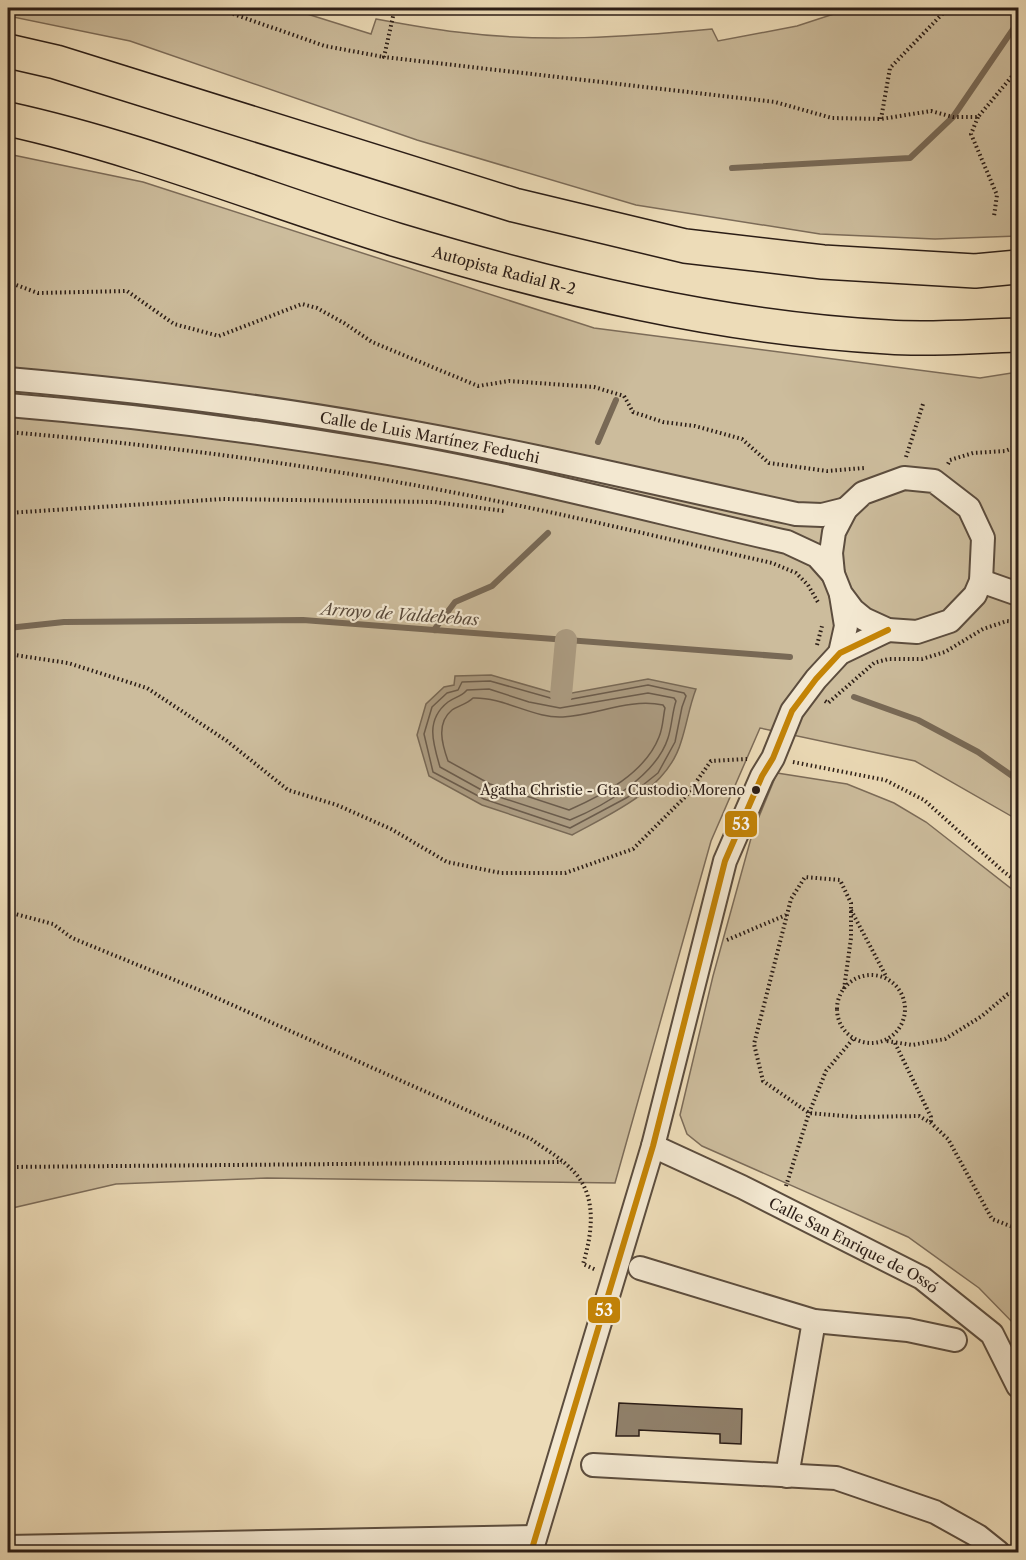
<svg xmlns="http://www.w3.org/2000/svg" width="1026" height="1560" font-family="'Libre Caslon Text',serif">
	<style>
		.green { fill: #ccbc9c; stroke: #7c6c59; stroke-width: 1.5 }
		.water { fill: #ab9b81; stroke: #786956; stroke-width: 1.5 }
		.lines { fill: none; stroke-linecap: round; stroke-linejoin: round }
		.shore { stroke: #6b5c4c; stroke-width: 1.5 }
		.stream { stroke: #786956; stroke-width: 6 }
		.canal { stroke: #ab9b81; stroke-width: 22 }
		.building { fill: #90806a; stroke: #2b1d16; stroke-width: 1.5 }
		.minor-casing { stroke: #5c4d3e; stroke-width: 26 }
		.motorway-casing { stroke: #2b1d16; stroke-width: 36 }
		.path { stroke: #2b1d16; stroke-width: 4; stroke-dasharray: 1.5 3; stroke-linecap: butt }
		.minor { stroke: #f3e8d1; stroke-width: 22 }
		.motorway { stroke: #eddcb8; stroke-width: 33 }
		.bus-1-casing { stroke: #f3e8d1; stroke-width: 10 }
		.bus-1 { stroke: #c48406; stroke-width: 6 }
		.bus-dot { fill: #2b1d16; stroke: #f3e8d1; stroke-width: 2 }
		.labels { text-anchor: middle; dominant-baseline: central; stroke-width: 4.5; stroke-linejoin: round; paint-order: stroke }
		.bus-label { font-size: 14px; fill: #2b1d16; stroke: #f3e8d1; text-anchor: end }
		.street-label { font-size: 15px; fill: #2b1d16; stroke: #f3e8d1 }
		.water-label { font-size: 16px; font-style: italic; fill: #58493b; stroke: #f3e8d1 }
		.line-badge { stroke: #f3e8d1; stroke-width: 2 }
		.badge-label { font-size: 16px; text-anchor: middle; font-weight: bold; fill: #fff }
	</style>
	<rect width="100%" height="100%" fill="#eddcb8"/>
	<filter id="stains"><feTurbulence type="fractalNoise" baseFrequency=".00333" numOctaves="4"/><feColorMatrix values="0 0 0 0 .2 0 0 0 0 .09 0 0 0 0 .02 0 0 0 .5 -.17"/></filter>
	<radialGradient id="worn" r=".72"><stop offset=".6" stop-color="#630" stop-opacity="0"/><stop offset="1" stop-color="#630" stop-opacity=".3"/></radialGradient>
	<path class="green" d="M8 8H288L371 34 376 19C403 24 430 29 457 32 542 43 627 37 712 29L718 41 797 26 852 8H1018V236L935 239 820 234 636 205 417 140 130 41 8 16Z
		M8 154 143 182 594 328 980 378 1018 372V820L915 761 760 728 711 841 615 1183 267 1178 116 1184 8 1209Z
		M777 773 847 784 894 803 926 822 1018 894V1328L979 1288 908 1237 702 1146 687 1134 680 1115 713 976 753 831Z"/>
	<path class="water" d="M491 675 561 695 648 679 696 689C689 707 687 724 681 742 667 790 612 813 572 835L482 805 429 776 417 735 426 704 444 687 454 685 455 676Z"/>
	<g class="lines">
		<path class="shore" d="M490 681 561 701 648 685 684 693 686 696 682 707 675 742 658 773 628 797 570 828 484 799 433 772 424 734 432 707 447 693 458 690 462 682Z
			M489 689 529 702 560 708 648 693 674 698 676 701C672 713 672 726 668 738 656 776 604 806 570 820L487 793 440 767C433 743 425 720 448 702 455 697 461 697 467 690Z
			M473 698C504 697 535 719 563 717 597 715 629 698 663 705L665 708C663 717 663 728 659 737 645 773 603 795 569 810L490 784 448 761C442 744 436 723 452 710 458 706 467 704 473 698Z"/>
		<path class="stream" d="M732 168 910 158 953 117 1018 22
			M598 442 616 400
			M8 628 64 622 303 620 790 657
			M434 630 455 602 492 586 548 533
			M854 697 918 720 978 752 1018 780"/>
		<path class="canal" d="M561 695 566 640"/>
	</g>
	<path class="building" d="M619 1403 742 1409 741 1444 720 1443V1434L639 1430V1436H616Z"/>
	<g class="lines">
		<g class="minor-casing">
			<g id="minor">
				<path id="s1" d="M8 379C133 390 258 405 382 427 521 451 658 484 796 514L822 515 846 509"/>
				<path d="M8 405C131 415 254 431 376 451 514 474 651 511 787 542L817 556 833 574"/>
				<path d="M904 478 934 481 969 508 983 538 981 581 975 595 950 621 917 632 888 630 864 619 853 610 841 594 833 574 831 553 834 532 846 509 863 493Z"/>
				<path d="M981 581 1018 594"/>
				<path d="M840 653 846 626 841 595"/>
				<path id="s2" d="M653 1146 742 1187 922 1278 992 1334 1018 1386"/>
				<path d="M640 1268 814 1321 908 1330 955 1340"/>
				<path d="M593 1465 836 1478 935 1512 978 1536 998 1552"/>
				<path d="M787 1476 814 1321"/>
				<path d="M8 1547 535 1537"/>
				<path d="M531 1552 653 1146 725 861 762 776 773 758 792 711 816 679 840 653 888 630"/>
			</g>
		</g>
		<g class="motorway-casing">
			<g id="motorway">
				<path d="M8 51 56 62 514 205 685 246 823 262 975 271 1018 267"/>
				<path id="s3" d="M8 119C140 148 267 200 397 240 557 288 720 328 888 337 931 340 975 336 1018 335"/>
			</g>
		</g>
		<path class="path" d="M216 8 325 46 384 57
			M394 12 384 57 775 102 832 118 881 119 931 111 953 117H978L1018 69
			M978 117 971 134 997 195 994 216
			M881 119 890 68 948 8
			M8 282 38 293 127 291 174 324 219 336 302 304 317 308 344 323 372 342 478 386 509 381 594 387 624 396 633 412 663 422 695 426 742 439 769 463 827 471 864 468
			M8 432C174 446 343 469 506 503 595 521 684 543 772 563L796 573 808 585 819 604
			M906 457 923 404
			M948 464 950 460 973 453 1005 451 1018 446
			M8 513 223 499 434 502 504 511
			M817 645 822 626
			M8 654 68 663 147 688 227 741 288 790 337 805 391 829 447 862 501 873H565L633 849 686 796 711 761 747 759
			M825 701 828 703 874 663 888 659H922L945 652 983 629 1007 621 1018 622
			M793 762 885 780 924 800 1004 872 1018 882
			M851 910 887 978
			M8 912 53 924 72 938 199 990 531 1139C543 1148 558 1156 569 1167 598 1192 593 1231 583 1264L596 1270
			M727 940 786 915
			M837 1009a34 34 0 1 1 68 0a34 34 0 1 1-68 0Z
			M844 989 851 938V903L840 880 805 877 791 899 754 1044 763 1081 809 1113 856 1117 919 1116 931 1123 948 1139 992 1219 1018 1229
			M887 1041 912 1045 945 1039 982 1016 1008 994 1018 992
			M895 1043 931 1117V1123
			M8 1167 562 1162
			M786 1186 809 1113 826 1071 853 1039"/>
		<use href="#minor" class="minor"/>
		<use href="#motorway" class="motorway"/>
		<g class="bus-1-casing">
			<path id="bus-1" d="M531 1552 653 1146 725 861 762 776 773 758 792 711 816 679 840 653 888 630"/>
		</g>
		<use href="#bus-1" class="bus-1"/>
	</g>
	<circle class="bus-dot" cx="756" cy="790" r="5"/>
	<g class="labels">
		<g class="bus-label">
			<text x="745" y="790">Agatha Christie - Gta. Custodio Moreno</text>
		</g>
		<g class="street-label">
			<text stroke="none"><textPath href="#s3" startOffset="519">Autopista Radial R-2</textPath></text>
			<text stroke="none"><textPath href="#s1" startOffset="426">Calle de Luis Martínez Feduchi</textPath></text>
			<text stroke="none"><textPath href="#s2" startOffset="224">Calle San Enrique de Ossó</textPath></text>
		</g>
		<g class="water-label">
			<text transform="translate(400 614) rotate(4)">Arroyo de Valdebebas</text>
		</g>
	</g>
	<g class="line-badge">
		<rect x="724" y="810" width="34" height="28" rx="6" fill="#c48406"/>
		<rect x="587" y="1296" width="34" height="28" rx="6" fill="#c48406"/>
	</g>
	<g class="badge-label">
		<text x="741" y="830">53</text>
		<text x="604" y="1316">53</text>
	</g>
	<rect width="1026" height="1560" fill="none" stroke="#eddcb8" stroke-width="30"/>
	<rect x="9" y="9" width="1008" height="1542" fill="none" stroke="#2b1d16" stroke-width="3"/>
	<rect x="15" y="15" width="996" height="1530" fill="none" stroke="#2b1d16" stroke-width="1.5"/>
	<rect width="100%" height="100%" filter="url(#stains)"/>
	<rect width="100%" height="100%" fill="url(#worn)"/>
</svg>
